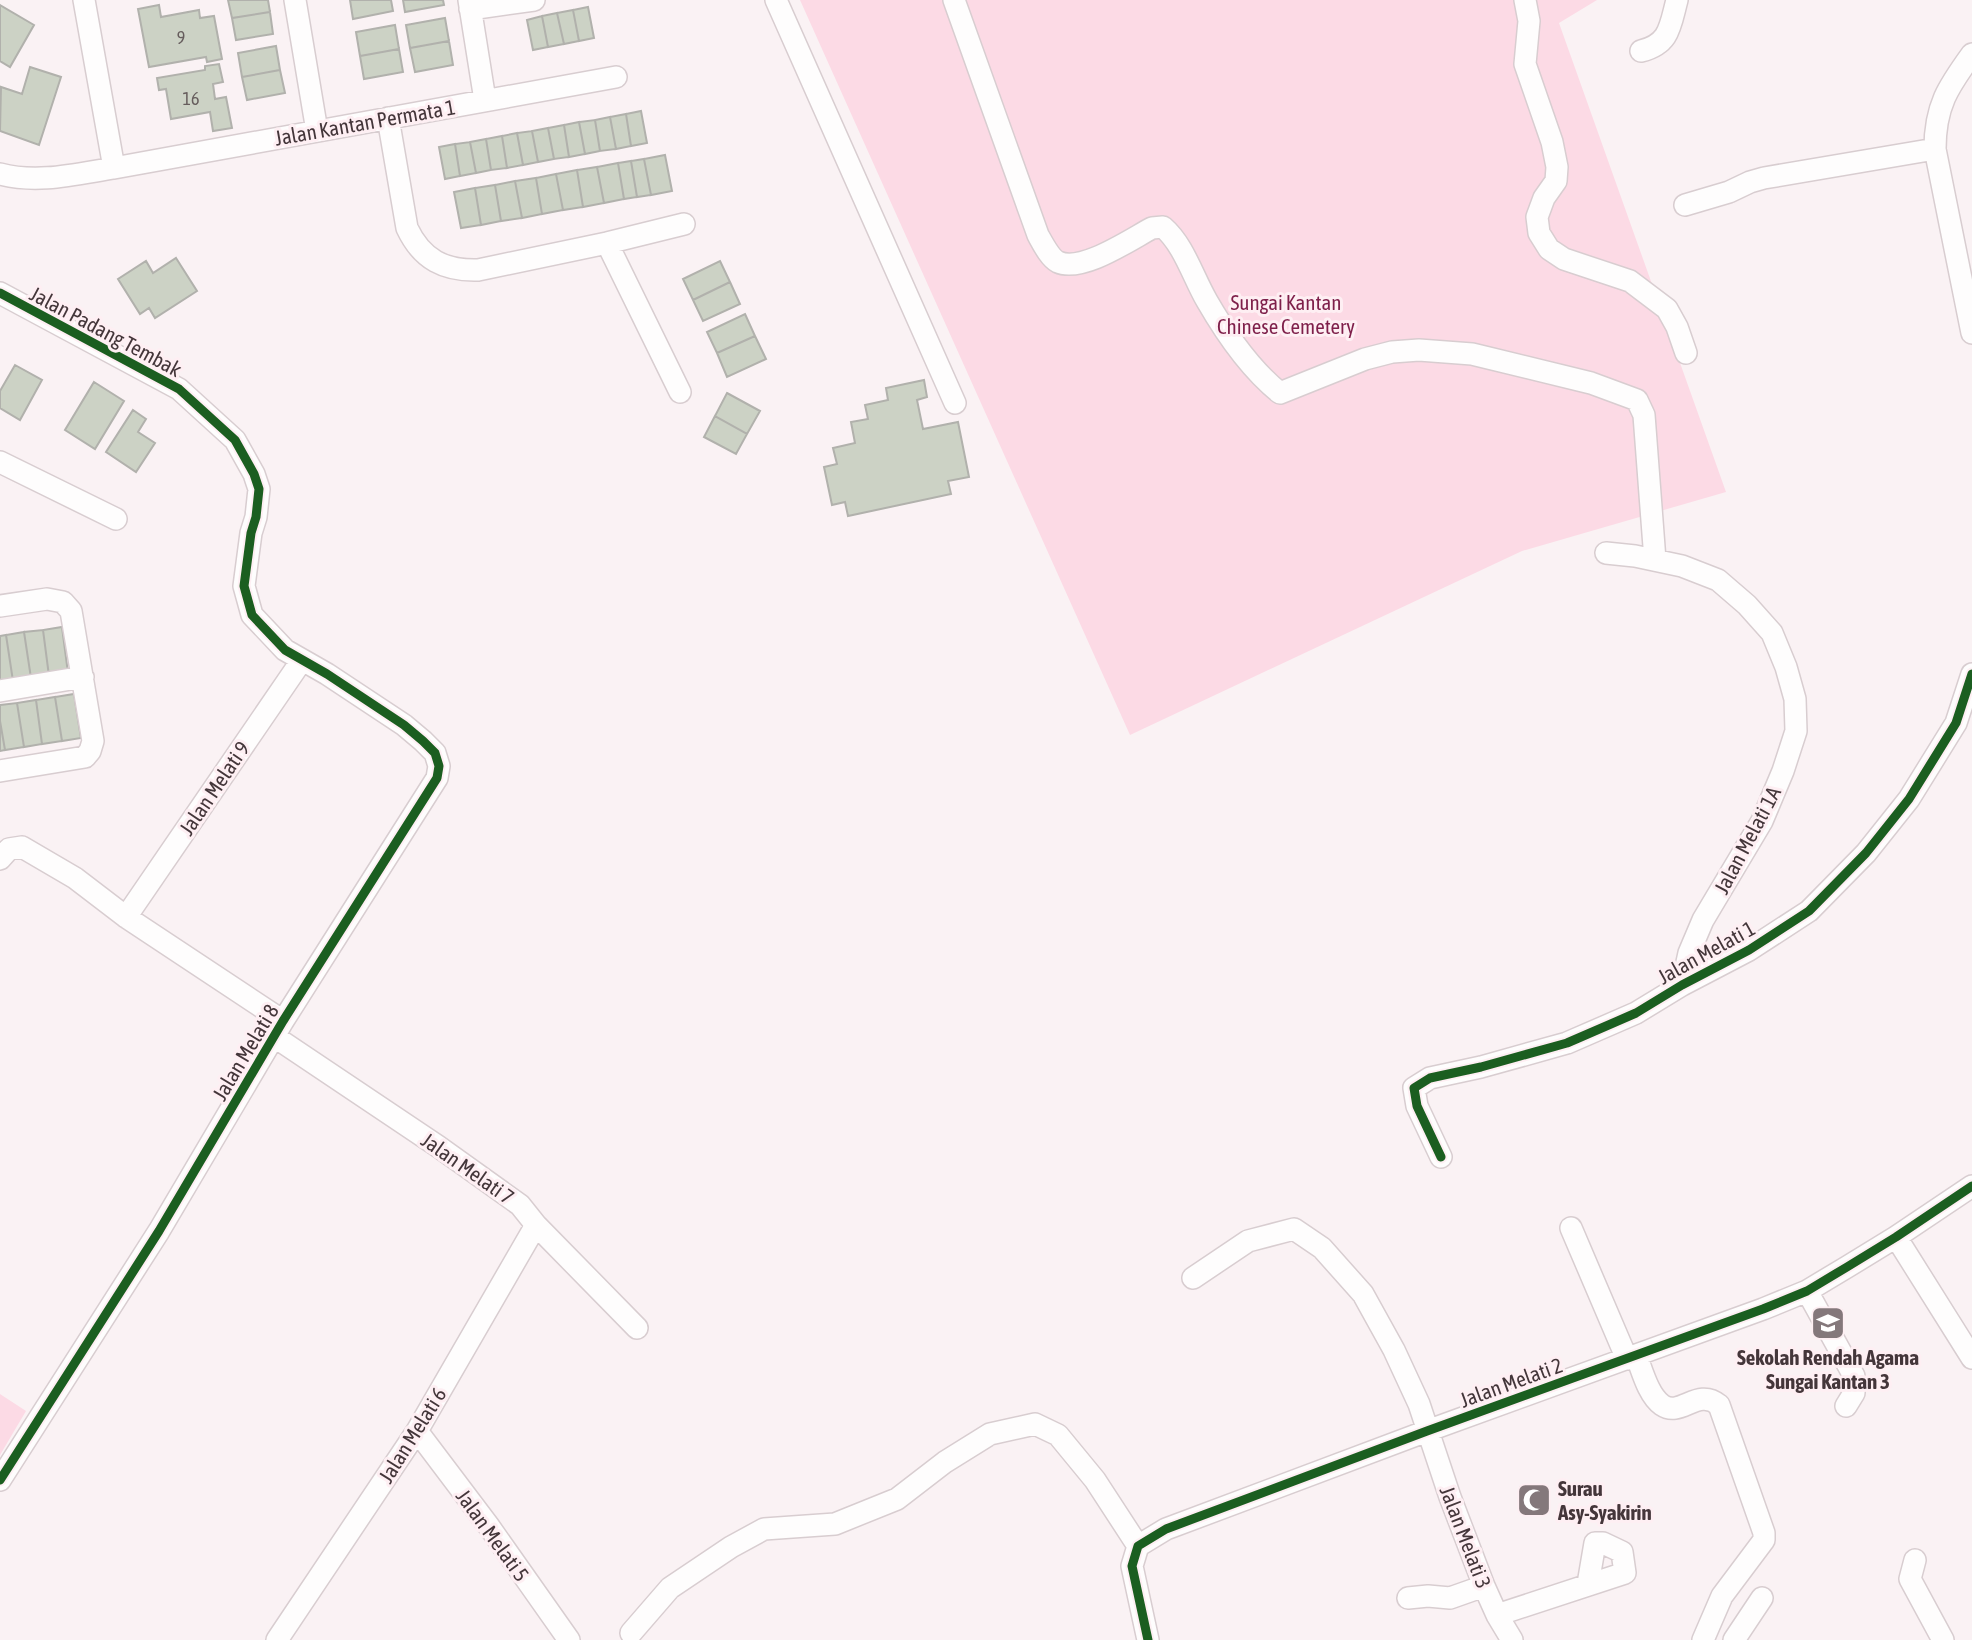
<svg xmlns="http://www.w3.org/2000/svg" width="1972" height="1640" font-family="'Asap Condensed',sans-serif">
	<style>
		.green { fill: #fcdae5 }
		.building { fill: #ccd2c5; stroke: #b1b1ac; stroke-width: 2 }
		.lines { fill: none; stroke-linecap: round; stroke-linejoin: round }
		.minor-casing { stroke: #d8cdd0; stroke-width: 24 }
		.minor { stroke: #fefdfd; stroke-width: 21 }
		.cycleway-casing { stroke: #feeff3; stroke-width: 13 }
		.cycleway { stroke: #1b5e20; stroke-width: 9 }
		.labels { text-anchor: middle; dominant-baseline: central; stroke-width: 6; stroke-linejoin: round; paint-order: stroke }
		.number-label { font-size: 18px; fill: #665d5d }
		.street-label { font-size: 21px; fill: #44363a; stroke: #feeff3 }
		.park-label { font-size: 21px; fill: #7e1f4a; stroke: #feeff3 }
		.poi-label { font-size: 21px; font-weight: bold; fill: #44363a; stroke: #feeff3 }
	</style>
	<rect width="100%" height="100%" fill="#faf2f4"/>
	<path class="green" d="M800 0H1597L1559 23 1726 492 1522 551 1130 735Z
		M0 1394 26 1411 0 1455Z"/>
	<path class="building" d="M228 0H268L270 12 232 18Z
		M350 0H391L393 11 353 19Z
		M403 0H443L444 5 405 12Z
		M0 5 34 25 10 67 0 61Z
		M159 5 161 17 199 10 200 18 214 16 222 59 207 62 206 57 149 67 138 9Z
		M588 7 594 38 579 41 573 10Z
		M573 10 579 41 564 44 557 13Z
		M270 12 273 34 236 40 232 18Z
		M557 13 564 44 548 47 542 16Z
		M542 16 548 47 533 50 527 20Z
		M445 18 449 41 410 48 406 25Z
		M395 25 399 49 360 56 356 32Z
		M449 41 453 65 415 72 410 48Z
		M276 46 280 70 242 77 238 53Z
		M399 49 403 72 364 79 360 56Z
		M219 64 223 82 213 84 215 99 226 97 232 128 213 131 210 112 171 119 166 89 159 90 157 78 205 70V66Z
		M30 67 61 77 39 145 0 131 1 87 22 94Z
		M280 70 285 93 247 100 242 77Z
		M641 111 647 143 631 146 626 114Z
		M626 114 631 146 616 149 610 117Z
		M610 117 616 149 600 151 595 120Z
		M595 120 600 151 585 154 579 122Z
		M579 122 585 154 569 157 564 125Z
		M564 125 569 157 554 159 548 128Z
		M548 128 554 159 538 162 532 131Z
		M532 131 538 162 523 165 517 133Z
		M517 133 523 165 507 168 502 136Z
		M502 136 507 168 491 170 486 139Z
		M486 139 491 170 476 173 470 142Z
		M470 142 476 173 460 176 455 144Z
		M455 144 460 176 445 179 439 147Z
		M665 155 672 191 651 195 644 159Z
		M644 159 651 195 637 197 631 161Z
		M631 161 637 197 624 199 618 163Z
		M618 163 624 199 604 203 597 167Z
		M597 167 604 203 583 207 577 170Z
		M577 170 583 207 563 210 556 174Z
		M556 174 563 210 542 214 536 178Z
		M536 178 542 214 522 218 515 181Z
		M515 181 522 218 501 221 495 185Z
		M495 185 501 221 481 225 475 188Z
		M475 188 481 225 461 228 454 192Z
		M176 258 197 291 155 318 149 308 140 314 118 279 146 261 153 273Z
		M720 261 730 282 693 300 683 279Z
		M730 282 740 304 703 321 693 300Z
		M745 314 755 336 717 353 707 332Z
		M755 336 766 359 727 377 717 353Z
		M15 365 42 380 20 420 0 408V391Z
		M924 380 927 397 917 400 923 429 958 422 969 477 948 481 951 494 848 516 845 502 832 505 824 467 837 464 833 448 855 443 851 422 868 419 865 405 888 400 886 388Z
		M94 382 124 401 95 449 65 430Z
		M727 393 760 411 747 434 715 416Z
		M133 410 146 419 138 432 155 443 136 472 106 452Z
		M715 416 747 434 736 454 704 437Z
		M62 627 68 673 49 676 43 630Z
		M43 630 49 676 31 678 24 632Z
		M24 632 31 678 13 681 6 635Z
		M6 635 13 681 0 683V636Z
		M74 694 81 738 62 741 55 697Z
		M55 697 62 741 42 744 36 700Z
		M36 700 42 744 24 747 17 703Z
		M17 703 24 747 5 750 0 721V705Z
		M0 721 5 750 0 751Z"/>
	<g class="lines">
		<g class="minor-casing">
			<path id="minor" d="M84 0 114 168
				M295 0 317 131
				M469 0 485 100
				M776 0 955 403
				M954 0 1038 235C1043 244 1050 258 1058 262 1082 273 1131 239 1152 228L1163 227C1184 245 1193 277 1207 301 1226 334 1250 369 1280 393L1365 359 1392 352 1419 350 1472 354 1591 383 1637 400 1644 415 1655 560
				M1525 0 1529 21 1525 64 1552 142 1557 167 1556 181 1544 198 1537 217 1539 233 1549 249 1564 259 1630 281 1667 309 1677 327 1686 353
				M470 9 534 0
				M1641 51C1670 44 1670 26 1677 0
				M1972 54C1948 87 1935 106 1935 149L1972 333
				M388 118 407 228C422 260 445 271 478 270L607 243 684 224
				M0 174C38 184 76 174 114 168L616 77
				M1685 205 1729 192 1750 182 1764 178 1935 149
				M607 243 680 392
				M0 293 179 389 235 440 254 474 259 489 256 517 251 533 244 586 252 615 285 650 327 674 404 725 423 741 435 753 439 766 437 778 283 1021 159 1231 0 1480
				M0 462 116 519
				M1606 553 1635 556 1682 566 1718 580 1747 605 1772 633 1786 667 1795 699 1796 731 1783 771 1762 821 1703 920 1689 953 1682 985
				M0 606 47 599 63 602 71 611 93 741 90 751 85 757 0 771
				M0 691 83 677
				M0 859 9 849 22 847 75 878 126 917 283 1021
				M126 917 302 660
				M275 1037 439 1147 520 1205 536 1225 637 1328
				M1441 1157 1417 1106 1414 1088 1430 1078 1481 1067 1567 1043 1636 1013 1682 985 1749 950 1809 911 1866 853 1909 799 1956 723 1972 674
				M1571 1228 1627 1359
				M1896 1237 1972 1358
				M1193 1278 1248 1241 1294 1229 1322 1248 1363 1294 1394 1350 1419 1404 1450 1497 1484 1586 1497 1615 1512 1640
				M1807 1291 1854 1376V1393L1846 1406
				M1636 1355C1642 1370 1648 1395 1662 1405 1681 1418 1697 1387 1719 1405L1764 1533V1540L1722 1596 1703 1640
				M417 1431 488 1525 569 1640
				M1915 1560 1910 1579 1943 1640
				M1408 1598 1428 1596 1450 1598 1484 1586
				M1497 1615 1625 1573 1622 1552 1603 1543H1595L1588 1584
				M631 1633 670 1588 731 1547 764 1529 835 1524 897 1499 945 1462 990 1434 1035 1424 1058 1435 1095 1480 1138 1546
				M277 1640 417 1431 536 1225
				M1148 1640 1132 1566 1138 1546 1166 1529 1427 1431 1763 1309 1807 1291 1847 1267 1896 1237 1972 1186
				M1734 1640 1762 1598"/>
		</g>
		<use href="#minor" class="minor"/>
		<g class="cycleway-casing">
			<path id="cycleway" d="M0 293 179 389 235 440 254 474 259 489 256 517 251 533 244 586 252 615 285 650 327 674 404 725 423 741 435 753 439 766 437 778 283 1021 159 1231 0 1480
				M1441 1157 1417 1106 1414 1088 1430 1078 1481 1067 1567 1043 1636 1013 1682 985 1749 950 1809 911 1866 853 1909 799 1956 723 1972 674
				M1148 1640 1132 1566 1138 1546 1166 1529 1427 1431 1763 1309 1807 1291 1847 1267 1896 1237 1972 1186"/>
		</g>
		<use href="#cycleway" class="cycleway"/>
	</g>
	<defs>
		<g id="school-square" transform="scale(1.75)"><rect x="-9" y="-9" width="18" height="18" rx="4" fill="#84787b" stroke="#feeff3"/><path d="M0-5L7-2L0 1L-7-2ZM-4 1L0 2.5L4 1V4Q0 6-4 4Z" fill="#fff"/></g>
		<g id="mosque-square" transform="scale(1.75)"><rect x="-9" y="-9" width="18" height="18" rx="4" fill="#84787b" stroke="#feeff3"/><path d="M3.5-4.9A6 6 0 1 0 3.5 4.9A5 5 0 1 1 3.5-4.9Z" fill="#fff"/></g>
	</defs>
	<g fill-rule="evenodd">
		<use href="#school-square" x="1828" y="1323"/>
		<use href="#mosque-square" x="1534" y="1500"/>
	</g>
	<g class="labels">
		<g class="number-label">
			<text x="181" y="37">9</text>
			<text x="191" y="98">16</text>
		</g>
		<g class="street-label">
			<text transform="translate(365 122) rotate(-10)">Jalan Kantan Permata 1</text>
			<text transform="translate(106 331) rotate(28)">Jalan Padang Tembak</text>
			<text transform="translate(214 788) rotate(-56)">Jalan Melati 9</text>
			<text transform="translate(1747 840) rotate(-62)">Jalan Melati 1A</text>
			<text transform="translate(1706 952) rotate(-29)">Jalan Melati 1</text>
			<text transform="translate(245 1052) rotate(-59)">Jalan Melati 8</text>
			<text transform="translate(468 1168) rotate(35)">Jalan Melati 7</text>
			<text transform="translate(1511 1382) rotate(-20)">Jalan Melati 2</text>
			<text transform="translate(412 1435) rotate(-58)">Jalan Melati 6</text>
			<text transform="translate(493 1535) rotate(54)">Jalan Melati 5</text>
			<text transform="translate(1466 1537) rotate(69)">Jalan Melati 3</text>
		</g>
		<g class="park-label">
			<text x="1286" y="302">Sungai Kantan<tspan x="1286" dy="24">Chinese Cemetery</tspan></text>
		</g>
		<g class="poi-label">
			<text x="1828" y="1357">Sekolah Rendah Agama<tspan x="1828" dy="24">Sungai Kantan 3</tspan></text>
			<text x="1558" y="1488" text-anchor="start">Surau<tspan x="1558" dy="24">Asy-Syakirin</tspan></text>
		</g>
	</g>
</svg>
